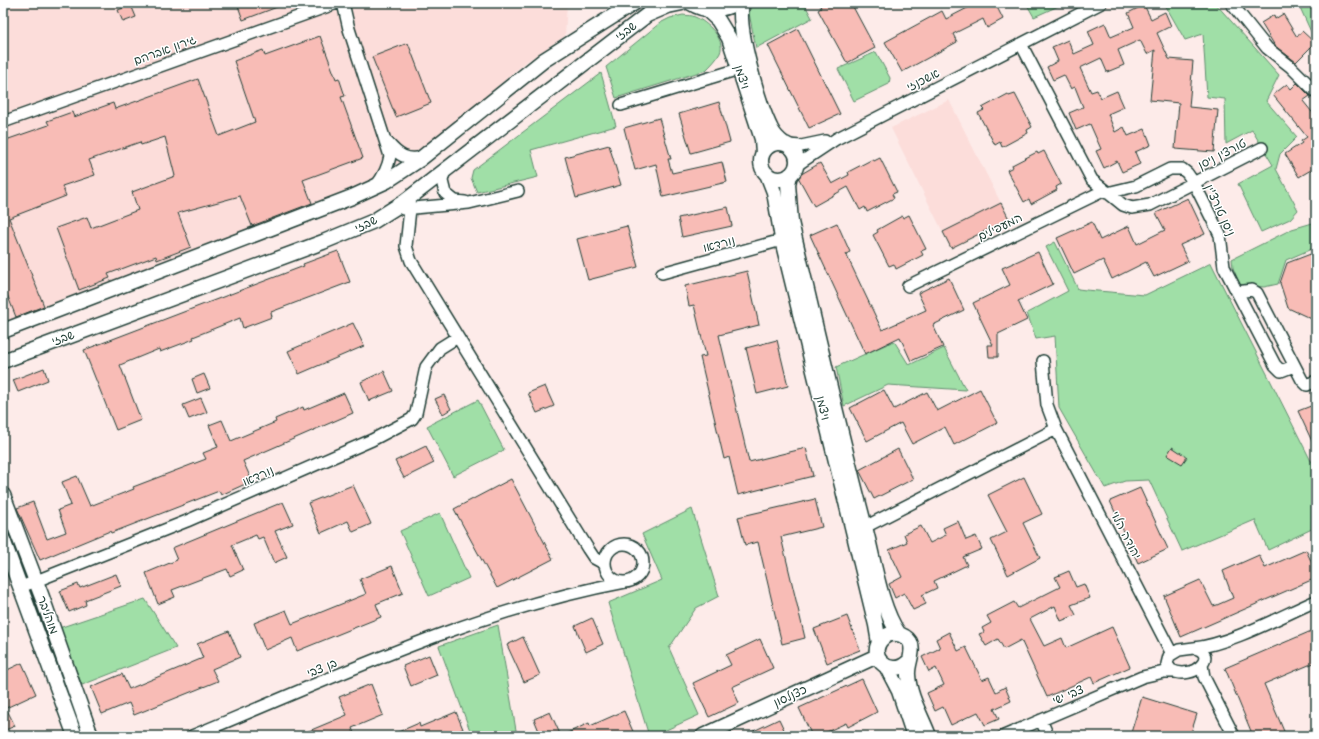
<svg xmlns="http://www.w3.org/2000/svg" width="1319" height="739" font-family="'Shantell Sans','Playpen Sans Hebrew',sans-serif">
	<style>
		.built { fill: #fcddda }
		.green { fill: #a0dfa7; stroke: #608e6e }
		.building { fill: #f8bcb6; stroke: #1f3d34 }
		.lines { fill: none; stroke-linecap: round; stroke-linejoin: round }
		.minor-casing { stroke: #1f3d34; stroke-width: 14 }
		.tertiary-casing { stroke: #1f3d34; stroke-width: 17 }
		.minor { stroke: #fff; stroke-width: 11 }
		.tertiary { stroke: #fff; stroke-width: 14 }
		.labels { text-anchor: middle; dominant-baseline: central; stroke-width: 3; stroke-linejoin: round; paint-order: stroke }
		.street-label { font-size: 12px; fill: #1f3d34; stroke: #fff }
	</style>
	<rect width="100%" height="100%" fill="#fdebe9"/>
	<filter id="ink" filterUnits="userSpaceOnUse"><feTurbulence type="fractalNoise" baseFrequency=".025" numOctaves="2"/><feDisplacementMap in="SourceGraphic" scale="8" xChannelSelector="R" yChannelSelector="G"/><feConvolveMatrix kernelMatrix="1 2 1 2 8 2 1 2 1" color-interpolation-filters="sRGB"/></filter>
	<g filter="url(#ink)">
		<path class="built" d="M3 3H567L565 36 527 61 435 139 373 179 330 204 3 328Z
			M949 100 1009 219 951 248 891 128Z"/>
		<path class="green" d="M752 3H804L812 18 756 48 749 13Z
			M1026 3H1065L1034 17Z
			M1164 3H1215L1279 75 1266 101 1297 137 1280 154 1276 169 1298 210 1290 219 1261 232 1238 184 1273 165 1252 130 1226 144 1225 99 1207 97 1203 34 1185 40Z
			M1298 3H1316V43Z
			M683 15C687 16 692 15 695 17 707 22 726 39 720 53 717 59 711 65 706 70L616 98 606 67 660 23 670 18Z
			M876 52 890 78 889 84 854 101 838 69Z
			M601 73 616 126 531 150 538 177 477 192 471 178 473 170Z
			M1316 222V247L1286 260 1278 284 1264 287 1240 285 1233 268 1232 259 1292 229Z
			M1055 242 1078 289 1086 290 1145 295 1211 263 1311 461 1316 463V527L1268 550 1255 520 1182 551 1149 480 1125 481 1105 488 1059 408 1055 336 1036 339 1027 313 1068 291 1046 247Z
			M894 341 909 365 944 348 966 390 888 385 844 406 836 367Z
			M478 400 504 450 453 476 427 426Z
			M692 509 719 596 696 608 669 648 699 715 653 736H649L608 603 662 580 642 534Z
			M440 513 469 578 429 596 400 531Z
			M145 599 176 648 82 685 59 628Z
			M498 625 517 736H472L439 646Z"/>
		<path class="building" d="M237 3H285V4L243 20Z
			M819 3H851L875 48 847 63 818 10 821 8Z
			M977 3H995L1003 19 987 28 983 19 953 34 957 42 902 72 885 42 942 11 946 19Z
			M131 5 136 17 123 22 118 10Z
			M1144 5 1151 19 1165 12 1171 26 1157 33 1169 59 1193 61 1189 107 1218 110 1214 152 1175 149 1179 103 1150 100 1155 50 1147 54 1140 40 1118 50 1124 65 1107 72 1101 58 1080 68 1091 92 1097 90 1101 98 1117 91 1124 107 1108 114 1115 132 1124 127 1128 136 1145 129 1151 145 1135 152 1140 164 1122 172 1117 161 1104 168 1096 151 1101 149 1090 124 1076 130 1069 113 1083 107 1075 87 1071 89 1064 75 1053 80 1047 67 1058 61 1052 47 1068 40 1074 54 1094 45 1088 31 1105 23 1111 37 1134 27 1128 13Z
			M1283 14 1297 37 1302 31 1315 43 1296 62 1275 46 1261 23 1274 15 1275 19Z
			M798 29 840 114 809 128 768 45Z
			M320 36 336 79 339 78 345 96 341 97 363 158 303 180 312 203 252 226 240 196 178 213 191 247 157 260 156 256 108 274 110 278 79 290 56 228 87 217 91 228 138 210 132 192 175 176 165 137 141 145 140 142 89 160 95 175 62 186 66 196 9 218 44 306 16 317 3 284V141L49 125 47 121 72 112 74 117 113 103 115 109 198 79 219 136 255 122 234 61 263 50 265 56Z
			M408 43 431 103 396 117 372 57Z
			M1297 83 1310 96 1303 101 1316 117V167L1299 177 1285 154 1302 143 1301 141 1307 137 1273 95 1287 84 1291 89Z
			M1008 94 1009 96 1015 94 1032 127 1027 130 1028 133 1002 147 1000 142 995 145 978 113 984 110 982 108Z
			M719 102 730 142 691 153 679 114Z
			M659 118 671 159H668L672 173 722 162 727 182 663 197 656 164 635 170 624 128Z
			M609 145 621 185 576 198 565 157Z
			M1044 151 1061 184 1056 187 1057 190 1031 204 1029 199 1024 202 1007 170 1013 167 1012 165 1037 152 1038 154Z
			M880 158 897 192 892 194 894 198 867 212 865 207 860 210 848 187 814 206 798 177V176L820 163 832 184 849 175 848 172 873 159 874 161Z
			M1188 198 1205 234 1180 245 1188 261 1154 277 1146 262 1112 279 1103 260 1074 274 1057 238 1092 222 1100 240 1129 226 1137 244 1165 230 1156 213Z
			M1001 203 1009 219 951 248 943 232Z
			M728 207 732 226 682 237 678 218Z
			M909 215 926 249 921 251 923 255 896 269 894 264 889 266 873 235 878 232 877 230 902 216 903 218Z
			M837 223 850 252 846 254 882 330 926 310 918 293 949 278 964 310 933 325 943 347 911 361 900 337 865 354 810 235Z
			M627 226 638 267 588 280 577 239Z
			M338 251 350 282 271 312 272 317 243 328 240 318 193 337 194 339 160 352 159 349 120 365 141 420 116 430 84 350 304 266 303 264Z
			M1038 252 1053 284 1018 301 1027 320 998 334V357H989L988 345H993L973 303 1010 285 1002 268Z
			M1316 252V321L1288 308 1280 283 1287 263Z
			M747 271 759 325 719 335 749 462 806 448 813 476 738 495 729 457 724 459 700 357 706 356 694 305 689 306 685 286Z
			M353 323 364 346 299 374 288 351Z
			M777 340 788 386 757 394 746 348Z
			M44 368 48 380 18 392 13 380Z
			M384 371 393 391 369 401 361 382Z
			M204 374 210 388 197 393 192 379Z
			M545 386 554 406 537 413 528 393Z
			M980 389 997 423 954 445 945 427 912 444 901 423 867 441 850 408 884 390 894 409 927 392 937 411Z
			M344 393 353 413 243 461 252 481 221 495 219 491 111 533 110 531 40 560 17 508 33 502 47 539 66 532 58 510 71 505 62 482 77 476 90 506 134 489 133 487 206 459 203 453 218 447 209 425 222 420 231 441 276 422 275 419 303 407 304 410Z
			M444 395 451 409 443 414 435 399Z
			M201 398 207 412 189 419 183 405Z
			M1316 404V450L1298 411Z
			M426 446 434 463 404 478 395 461Z
			M1172 447 1187 457 1182 464 1167 455Z
			M898 449 913 479 874 499 859 470Z
			M1024 477 1042 514 1023 523 1040 558 1008 575 991 540 1007 532 988 495Z
			M511 479 553 559 497 588 454 509Z
			M353 485 371 524 353 532 348 521 321 533 308 503Z
			M1140 488 1168 549 1138 563 1110 501Z
			M815 499 822 527 781 537 805 638 782 644 758 542 745 545 738 517Z
			M283 502 293 524 275 531 287 557 274 563 263 537 258 539 256 535 232 545 243 570 230 576 227 569 172 590 175 597 158 604 146 573 177 560 172 548Z
			M958 521 966 540 976 536 982 549 963 557 967 565 934 581 937 588 922 595 926 604 913 610 904 593 895 598 889 584 902 577 889 550 907 542 904 534 921 526 930 543 946 535 943 528Z
			M1306 550 1316 572V578L1181 637 1164 596 1200 580 1213 606 1217 605 1233 598 1223 571 1259 555 1265 568Z
			M392 566 403 593 376 604 381 617 297 651 292 638 265 650 254 623 286 610 292 624 324 611 366 594 360 579Z
			M1069 571 1076 587 1084 584 1090 598 1071 605 1076 615 1061 621 1055 606 1030 619 1044 646 1062 638 1066 648 1112 627 1130 667 1094 683 1091 677 1047 697 1021 640 1004 649 998 639 986 646 979 634 984 632 982 628 991 623 987 616 1014 602 1018 608 1060 587 1055 577Z
			M116 574 121 586 85 600 86 605 69 612 60 591 78 584 80 588Z
			M847 616 860 650 827 663 814 629Z
			M592 618 603 644 586 652 575 626Z
			M1316 629V662L1264 684 1286 736H1253L1225 668Z
			M229 631 240 657 212 669 218 681 134 715 129 703 102 714 91 687 122 674 129 689 203 658 197 644Z
			M949 632 958 651 966 647 982 680 989 677 996 692 1005 687 1011 701 994 709 999 719 985 725 978 712 951 725 943 707 935 711 927 693 944 685 936 668 929 672 922 657 940 648 936 639Z
			M523 637 540 675 524 682 507 645Z
			M760 639 773 668 732 687 739 703 709 717 693 683 731 665 726 655Z
			M429 655 437 675 411 686 403 666Z
			M22 663 36 694 6 708 15 726 3 731V672Z
			M862 679 877 712 848 727 846 723 818 736H812L799 708Z
			M371 684 383 715 352 728 355 736H297L347 715 339 697Z
			M1142 697 1197 714 1190 736H1130Z
			M624 711 635 736H541L534 719 550 712 561 736 589 723 590 726Z
			M456 712 463 729 447 736H389L419 723 420 727Z
			M779 719 787 736H743Z"/>
		<g class="lines">
			<g class="minor-casing">
				<path id="minor" d="M343 3 349 29 390 156C388 168 384 176 376 186
					M1231 3 1267 48 1291 67 1316 92
					M1021 44 1092 180 1123 205 1132 208 1150 205 1262 148
					M621 105 739 69
					M3 122 337 3
					M388 143C398 155 407 161 422 157
					M788 145 801 146 825 141
					M797 165 836 139 1101 3
					M444 173 442 181 445 193 455 201 465 202
					M1107 193 1136 186 1170 169H1182L1187 173 1194 183 1220 235 1224 267 1237 292
					M403 209 469 203 518 191
					M410 209 406 246 411 261 588 549 594 558 605 564
					M662 273 782 240
					M908 286 1103 191
					M1043 361 1047 405 1056 429 1172 654
					M1294 366 1281 371 1275 365 1237 292 1252 290 1257 293 1302 380 1307 385 1316 381
					M865 527 1056 429
					M605 563a19 19 0 1 1 38 0a19 19 0 1 1-38 0Z
					M21 587 187 521 372 440 412 419 416 413 426 367 440 348 456 338
					M1194 648C1231 644 1281 616 1316 601
					M1194 648C1220 654 1194 682 1171 670L1167 664 1169 656 1179 650Z
					M1202 665 1204 677 1234 736
					M1041 720 1048 736
					M192 736C333 678 474 610 625 582
					M1004 736 1142 677 1164 672H1174"/>
			</g>
			<g class="tertiary-casing">
				<path id="tertiary" d="M691 3C705 12 722 11 736 3
					M742 3C736 28 759 105 771 129 774 135 778 139 783 143
					M706 9 718 20 729 38 762 139 763 153
					M761 161a18 18 0 1 1 36 0a18 18 0 1 1-36 0Z
					M767 174 774 192 783 244 876 625 879 643
					M790 175 788 184 791 222C815 325 839 429 866 531 874 562 881 609 899 634
					M3 331 352 197 387 181 419 160 544 60 634 3
					M3 361 323 242 374 221 404 202 647 15 668 6 682 3
					M3 495 42 597 91 736
					M3 540 75 736
					M908 662C889 680 865 654 883 638 891 631 904 633 910 642 915 652 907 664 908 675 909 696 922 717 929 736
					M886 666 899 691 914 736
					M703 736 877 656"/>
			</g>
			<use href="#minor" class="minor"/>
			<use href="#tertiary" class="tertiary"/>
		</g>
	</g>
	<g class="labels">
		<g class="street-label">
			<text transform="translate(626 31) rotate(-37)">שבזי</text>
			<text transform="translate(165 50) rotate(-20)">גירון אברהם</text>
			<text transform="translate(742 77) rotate(72)">ויצמן</text>
			<text transform="translate(923 80) rotate(-27)">אשכנזי</text>
			<text transform="translate(1222 154) rotate(-27)">טורצין ניסן</text>
			<text transform="translate(1220 210) rotate(65)">ניסן טורצ'ין</text>
			<text transform="translate(366 224) rotate(-26)">שבזי</text>
			<text transform="translate(1000 227) rotate(-26)">המעפילים</text>
			<text transform="translate(719 244) rotate(-15)">נורדאו</text>
			<text transform="translate(63 338) rotate(-20)">שבזי</text>
			<text transform="translate(823 408) rotate(76)">ויצמן</text>
			<text transform="translate(258 476) rotate(-24)">נורדאו</text>
			<text transform="translate(1126 535) rotate(63)">יהודה הלוי</text>
			<text transform="translate(48 615) rotate(70)">מוהליבר</text>
			<text transform="translate(322 668) rotate(-22)">בן צבי</text>
			<text transform="translate(1068 695) rotate(-23)">צבי ישי</text>
			<text transform="translate(790 696) rotate(-25)">כצנלסון</text>
		</g>
	</g>
	<rect width="1319" height="739" fill="none" stroke="#fff" stroke-width="16"/>
	<rect x="8" y="8" width="1303" height="723" fill="none" stroke="#1f3d34" stroke-width="1.5" filter="url(#ink)"/>
</svg>
